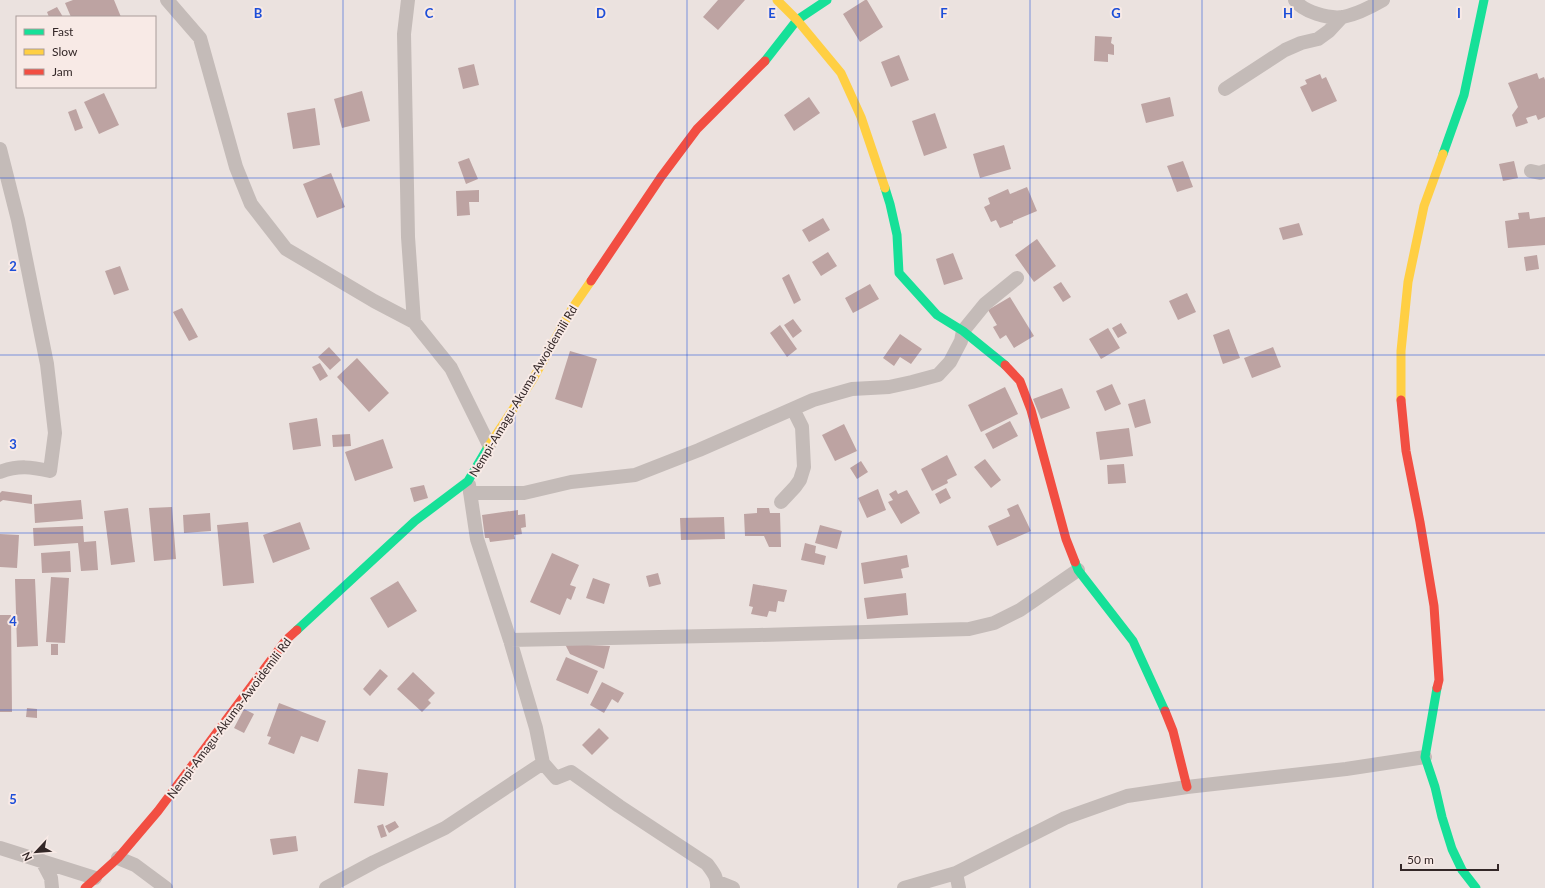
<svg xmlns="http://www.w3.org/2000/svg" width="1545" height="888" font-family="Lato,sans-serif">
	<style>
		.building { fill: #bda3a2 }
		.lines { fill: none; stroke-linecap: round; stroke-linejoin: round }
		.street { stroke: #c4bbb8; stroke-width: 14 }
		.fast { stroke: #16e098; stroke-width: 9 }
		.slow { stroke: #ffcf43; stroke-width: 9 }
		.jam { stroke: #f24e42; stroke-width: 9 }
		.grid { fill: none; stroke: #1d4ed8; stroke-width: 1; stroke-opacity: 0.55 }
		.labels { text-anchor: middle; dominant-baseline: central; stroke-width: 4; stroke-linejoin: round; paint-order: stroke }
		.street-label { font-size: 12px; fill: #332727; stroke: #f8eae6 }
		.grid-label { font-size: 13px; text-anchor: middle; font-weight: bold; fill: #1d4ed8; stroke: #f8eae6; stroke-width: 4; stroke-linejoin: round; paint-order: stroke }
	</style>
	<rect width="100%" height="100%" fill="#ebe2df"/>
	<path class="building" d="M73 0H114L121 17H71L65 3Z
		M718 0H745L718 30 703 17Z
		M865 0H867L883 27 860 42 843 14Z
		M57 7 63 17H49L47 12Z
		M1095 36 1112 37 1111 43 1114 45V55L1108 54V62L1094 61Z
		M899 55 909 80 891 87 881 62Z
		M474 64 479 85 463 89 458 68Z
		M1537 73 1539 79 1544 77 1545 80V117L1538 120 1536 115 1526 118 1528 123 1516 127 1512 115 1518 107 1508 83Z
		M1320 74 1322 79 1326 77 1337 101 1312 112 1300 87 1307 84 1305 80Z
		M362 91 370 121 342 128 334 99Z
		M104 93 119 125 99 134 84 102Z
		M809 97 820 113 794 131 784 115Z
		M1170 97 1174 116 1146 123 1141 104Z
		M315 108 320 145 293 149 287 113Z
		M76 109 83 128 75 131 68 112Z
		M935 113 947 148 924 156 912 121Z
		M1004 145 1011 169 980 178 973 154Z
		M469 158 478 179 466 184 458 162Z
		M1183 161 1193 187 1177 192 1167 166Z
		M1514 161 1518 178 1503 181 1499 164Z
		M331 173 345 207 317 218 303 184Z
		M1027 187 1037 211 1013 221V223L1000 228 996 220 991 222 984 207 990 204 988 198 1008 189 1010 194Z
		M479 190V202H469L470 215 457 216 456 191Z
		M1529 212 1530 219 1545 217V245L1508 248 1505 221 1519 219 1518 213Z
		M823 218 830 230 809 242 802 230Z
		M1299 223 1303 235 1283 240 1279 228Z
		M1037 239 1056 266 1034 282 1015 255Z
		M828 252 837 266 821 276 812 262Z
		M953 253 963 279 944 285 936 259Z
		M1537 255 1539 269 1526 271 1524 257Z
		M120 266 129 290 114 295 105 271Z
		M789 274 801 300 794 304 782 278Z
		M1061 282 1071 297 1063 302 1053 287Z
		M870 284 879 299 853 313 845 298Z
		M1187 293 1196 312 1178 320 1169 301Z
		M1010 297 1034 336 1014 348 1006 335 1000 339 993 327 997 325 988 310Z
		M182 308 198 337 189 341 173 312Z
		M793 319 802 331 793 338 784 325Z
		M1121 323 1127 333 1118 338 1112 328Z
		M780 325 797 349 787 357 770 333Z
		M1108 328 1120 348 1101 359 1089 339Z
		M1229 329 1240 358 1223 364 1213 335Z
		M900 334 922 349 911 364 900 357 894 366 883 358Z
		M329 347 341 360 330 370 318 357Z
		M1273 347 1281 367 1252 378 1244 358Z
		M570 351 597 359 582 408 555 399Z
		M357 358 389 393 369 412 337 377Z
		M320 363 328 376 320 381 312 367Z
		M1112 384 1121 404 1105 411 1096 391Z
		M1005 387 1018 414 981 432 968 405Z
		M1062 388 1070 408 1041 419 1033 399Z
		M1145 399 1151 423 1135 428 1128 404Z
		M317 418 321 446 293 450 289 423Z
		M1010 421 1018 436 993 449 985 434Z
		M844 424 857 451 835 461 822 435Z
		M1129 428 1133 456 1100 460 1096 432Z
		M350 434 351 446 333 447 332 435Z
		M383 439 393 468 355 481 345 452Z
		M947 455 957 475 947 480 948 483 932 491 921 469Z
		M985 459 1001 480 991 488 974 467Z
		M861 461 868 472 857 479 850 468Z
		M1124 464 1126 483 1108 484 1107 465Z
		M424 485 428 498 414 502 410 488Z
		M946 488 951 498 940 504 935 494Z
		M878 489 886 510 867 518 858 498Z
		M896 490 898 494 907 490 920 513 901 524 888 502 893 500 889 494Z
		M2 491 32 495V504L3 500 0 502V493Z
		M81 500 83 519 35 523 34 504Z
		M1018 504 1031 531 997 546 988 526 1010 516 1007 509Z
		M172 507 176 559 154 561 149 508Z
		M128 508 135 562 111 565 104 511Z
		M757 508H769L770 513H780L781 547H769L764 536H745L744 514 757 513Z
		M518 510V515L525 514 526 527 521 528 522 534 514 535 515 539 490 542 489 538H485L482 515Z
		M210 513 211 531 184 533 183 515Z
		M724 517 725 539 681 540 680 518Z
		M248 522 254 583 223 586 217 525Z
		M300 522 310 549 273 563 263 535Z
		M820 525 842 531 837 549 815 543Z
		M83 526 84 542 96 541 98 570 81 571 78 543 34 546 33 528Z
		M0 534 19 535 17 568 0 567Z
		M805 543 816 546 815 553 826 556 824 565 801 560Z
		M70 551 71 572 42 573 41 553Z
		M552 553 579 565 570 585 576 587 571 600 567 598 560 615 530 602Z
		M907 555 909 567 901 569 903 578 864 584 861 563Z
		M658 573 661 584 649 587 646 576Z
		M51 577 69 578 65 643 46 642Z
		M593 578 610 584 604 604 586 598Z
		M15 579H35L38 646 17 647Z
		M398 581 417 611 388 628 370 598Z
		M753 584 787 590 784 602 778 601 776 612 769 611 767 617 751 614 753 607 749 606Z
		M906 593 908 615 867 619 864 598Z
		M0 615H11L12 712H0Z
		M51 644H58V655H51Z
		M565 644 610 646 604 669 570 654Z
		M566 657 598 671 588 694 556 680Z
		M380 669 388 676 370 696 363 689Z
		M413 672 435 693 428 700 431 703 422 712 397 689Z
		M602 682 624 693 618 703 612 699 604 713 590 705Z
		M279 703 326 721 318 742 301 736 294 754 268 744 271 737 267 736Z
		M27 708 37 709V718L26 717Z
		M244 709 254 714 244 733 234 728Z
		M599 728 609 738 592 755 582 745Z
		M358 769 388 773 384 806 354 803Z
		M395 821 399 827 389 833 385 826Z
		M383 824 387 836 381 838 377 826Z
		M296 836 298 851 273 855 270 839Z"/>
	<g class="lines">
		<path class="street" d="M167 0 200 38 236 167 251 204 286 249 374 301 414 322 451 368 489 445
			M408 0 404 34 408 237 414 322
			M1295 0C1303 12 1329 19 1343 17 1358 14 1371 7 1383 0
			M1225 89 1285 50 1301 43 1318 39 1329 31 1342 17
			M0 149 18 220 47 364 55 433 50 471C31 467 19 465 0 472
			M1531 171 1540 173 1545 171
			M469 485 477 539 510 640 536 728 543 763 556 778 571 772 619 806 707 864C713 872 718 878 717 888
			M470 493H524L571 482 635 475 699 450 813 400 852 389 889 387 912 382 938 375 950 362 961 341 963 331 985 304 1017 278
			M781 502 795 487 800 480 804 467 802 427 793 409
			M510 640 759 635 969 629 994 623 1020 610 1078 570
			M0 848 95 878
			M118 858 135 865 166 888
			M42 861 51 878 52 888
			M956 873 959 888
			M718 882 733 888
			M326 888 374 862 445 828 543 763
			M904 888 956 873 1065 818 1127 796 1187 787 1346 769 1425 757"/>
		<path class="fast" d="M765 61 797 20 827 0
			M1443 154 1464 95 1484 0
			M885 188 890 204 897 235 899 273 937 315 963 331 1005 365
			M1075 562 1078 570 1133 641 1165 711
			M297 630 415 521 468 481 488 447
			M1437 688 1425 757 1435 787 1442 817 1452 849 1462 870 1476 888"/>
		<path class="slow" d="M777 0 797 20 841 73 861 117 885 188
			M1401 400V351L1408 282 1424 206 1443 154
			M488 447 533 379 573 307 591 281"/>
		<path class="jam" d="M591 281 661 177 697 129 765 61
			M1005 365 1020 381 1031 410 1066 539 1075 562
			M1401 400 1406 451 1420 522 1434 606 1439 680 1437 688
			M1165 711 1173 731 1187 787
			M85 888 118 858 158 811 286 640 297 630"/>
	</g>
	<path class="grid" d="M172 0V888M343 0V888M515 0V888M687 0V888M858 0V888M1030 0V888M1202 0V888M1373 0V888M0 178H1545M0 355H1545M0 533H1545M0 710H1545"/>
	<g class="labels">
		<g class="street-label">
			<text transform="translate(523 391) rotate(-59)">Nempi-Amagu-Akuma-Awoidemili Rd</text>
			<text transform="translate(229 718) rotate(-53)">Nempi-Amagu-Akuma-Awoidemili Rd</text>
		</g>
	</g>
	<g class="grid-label">
		<text x="258" y="18">B</text>
		<text x="429" y="18">C</text>
		<text x="601" y="18">D</text>
		<text x="772" y="18">E</text>
		<text x="944" y="18">F</text>
		<text x="1116" y="18">G</text>
		<text x="1288" y="18">H</text>
		<text x="1459" y="18">I</text>
		<text x="13" y="271">2</text>
		<text x="13" y="449">3</text>
		<text x="13" y="626">4</text>
		<text x="13" y="804">5</text>
	</g>
	<rect x="16" y="16" width="140" height="72" fill="#f8eae6" stroke="#a99c9a"/>
	<rect x="24" y="29" width="20" height="6" fill="#16e098" stroke="#a99c9a"/>
	<text x="52" y="36" font-size="12" fill="#332727">Fast</text>
	<rect x="24" y="49" width="20" height="6" fill="#ffcf43" stroke="#a99c9a"/>
	<text x="52" y="56" font-size="12" fill="#332727">Slow</text>
	<rect x="24" y="69" width="20" height="6" fill="#f24e42" stroke="#a99c9a"/>
	<text x="52" y="76" font-size="12" fill="#332727">Jam</text>
	<g transform="translate(36 852) rotate(244)" stroke="#f8eae6" stroke-width="3" paint-order="stroke">
	<path d="M0-3L7 15L0 10L-7 15Z" fill="#332727"/>
	<text y="-6" font-size="11" font-weight="bold" text-anchor="middle" fill="#332727">N</text>
	</g>
	<path d="M1401 864v6h97v-6" fill="none" stroke="#332727" stroke-width="2"/>
	<text x="1407" y="864" font-size="12" fill="#332727" stroke="#f8eae6" stroke-width="3" paint-order="stroke">50 m</text>
</svg>
